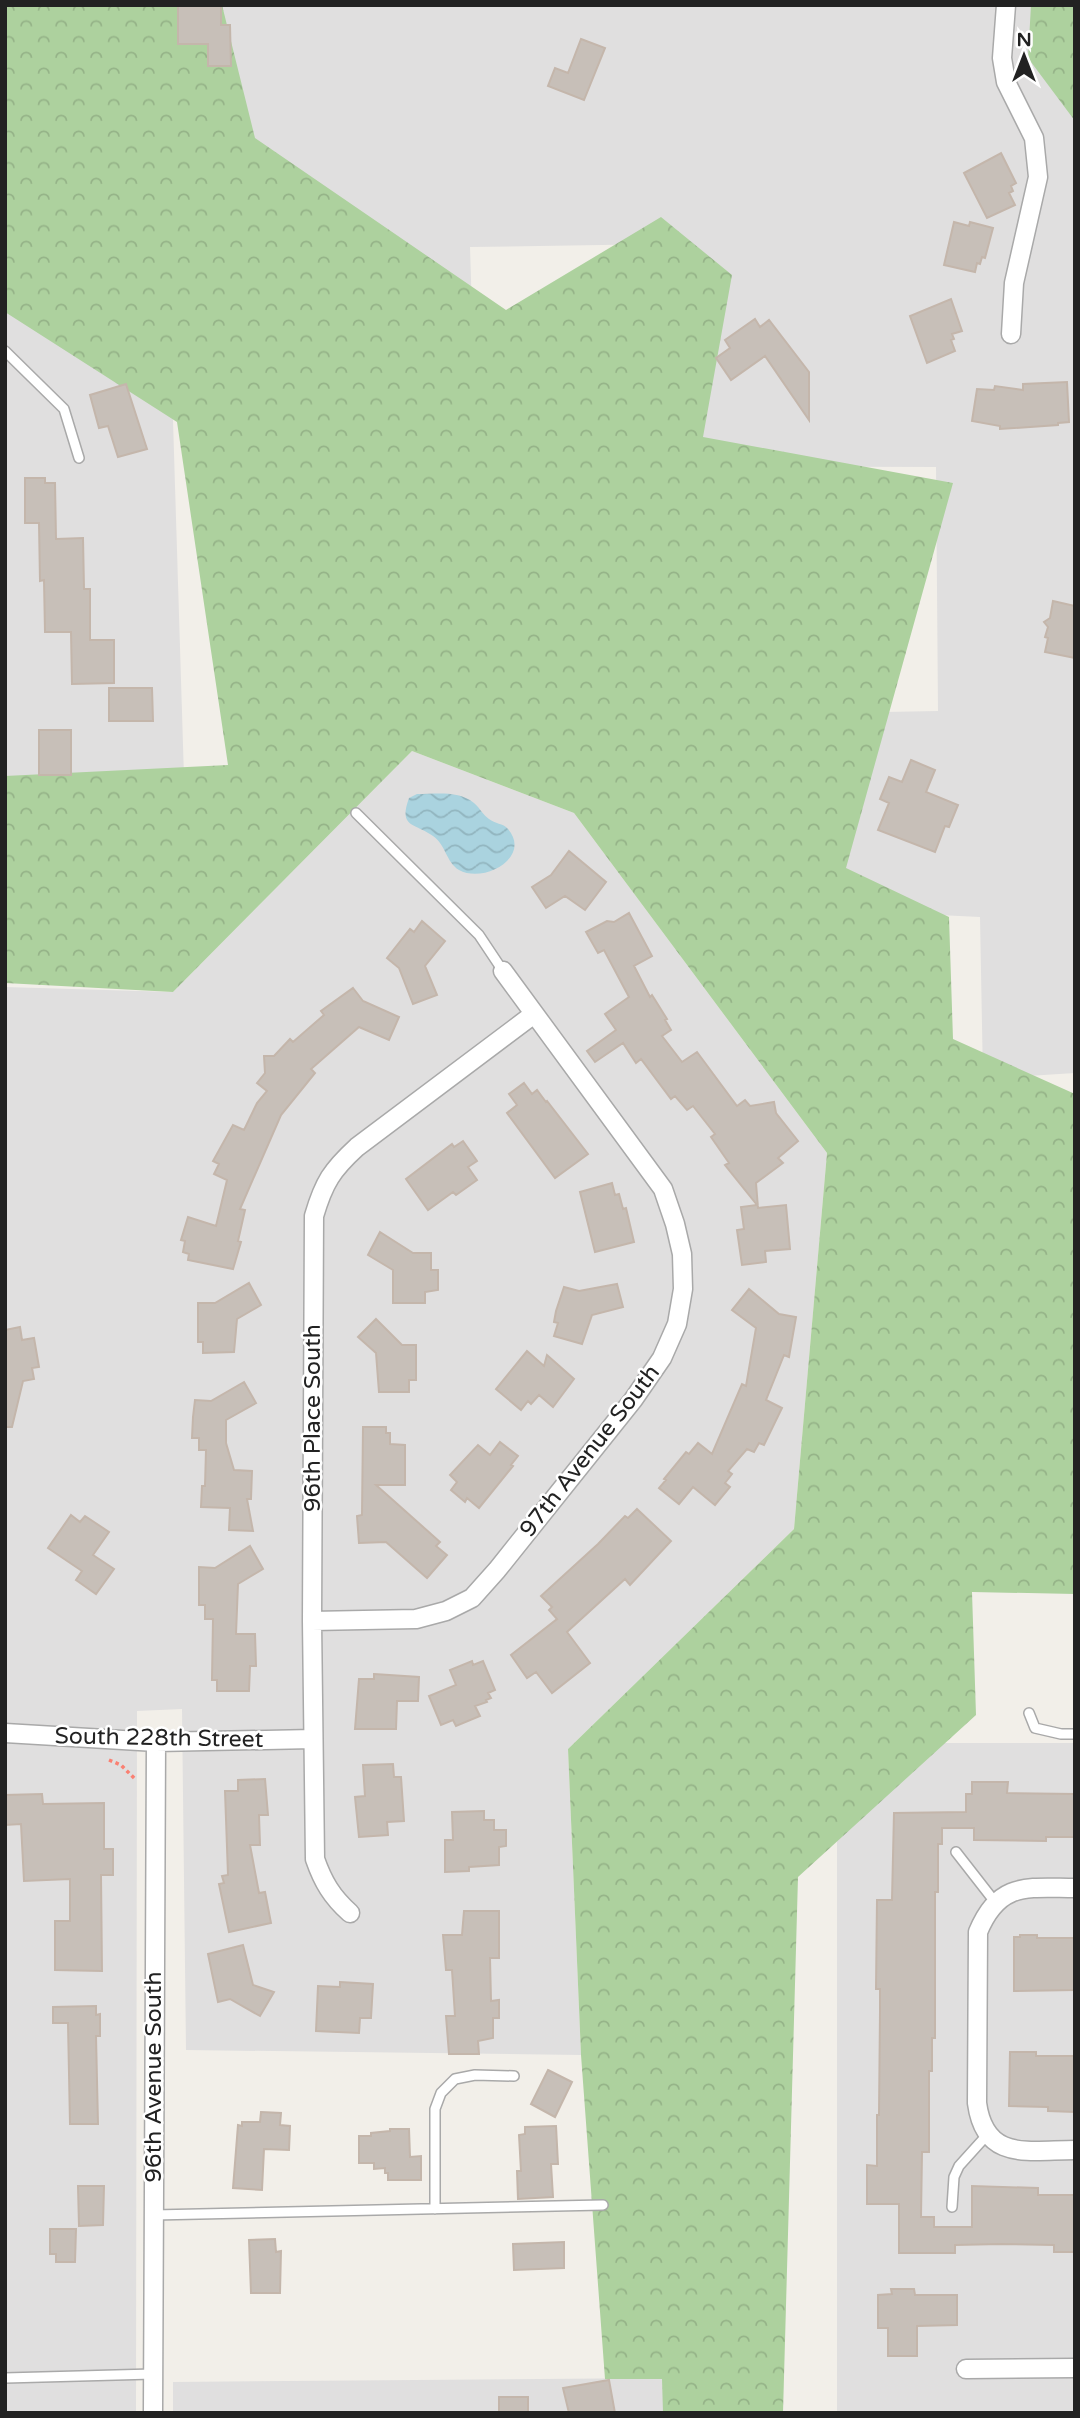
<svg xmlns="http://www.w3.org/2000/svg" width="1080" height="2418" font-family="'Varela Round',sans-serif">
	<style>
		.residential { fill: #e0dfdf }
		.forest { fill: url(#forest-crowns) }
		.water { fill: url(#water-waves) }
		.building { fill: #c7bfb8; stroke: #c4b6ab; stroke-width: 2 }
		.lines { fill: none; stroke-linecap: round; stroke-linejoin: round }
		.service-casing { stroke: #a9a9a9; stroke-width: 12 }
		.minor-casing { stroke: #a9a9a9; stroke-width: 21 }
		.path { stroke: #fa8072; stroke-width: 3.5; stroke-dasharray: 3.5 3.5; stroke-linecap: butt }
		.service { stroke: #fff; stroke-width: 9 }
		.minor { stroke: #fff; stroke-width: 18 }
		.labels { text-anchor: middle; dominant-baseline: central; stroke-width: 5; stroke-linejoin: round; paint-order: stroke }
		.street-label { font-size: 23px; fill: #222; stroke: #fff }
	</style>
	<defs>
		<pattern id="forest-crowns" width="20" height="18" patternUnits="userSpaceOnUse" patternTransform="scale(1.75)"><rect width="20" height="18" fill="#add19e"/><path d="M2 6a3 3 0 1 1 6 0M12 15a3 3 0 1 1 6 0" fill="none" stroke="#95b388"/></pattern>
		<pattern id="water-waves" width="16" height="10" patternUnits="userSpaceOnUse" patternTransform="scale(1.75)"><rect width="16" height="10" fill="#aad3df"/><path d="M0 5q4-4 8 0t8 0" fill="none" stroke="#92b5bf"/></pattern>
	</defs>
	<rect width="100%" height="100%" fill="#f2efe9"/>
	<path class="residential" d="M171 5H1075V1073L983 1079 980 917 836 910 831 713 938 711 936 467 655 466 664 244 470 247 472 312 175 136Z
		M5 305 172 388 184 777 5 778Z
		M412 751 574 813 827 1153 794 1529 568 1749 581 2055 186 2050 182 1709 137 1711 136 2413H5V987L173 992Z
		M837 1743H1075V2413H837Z
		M663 2378V2413H173V2382Z"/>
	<path class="forest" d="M5 5H222L255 138 506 310 661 217 732 275 703 437 953 483 846 868 949 917 953 1039 1075 1094V1594L972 1592 976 1715 798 1877 783 2413H663L662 2379H605L581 2055 568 1749 794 1529 827 1153 574 813 412 751 173 992 5 983V776L228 765 177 422 5 312Z
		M1031 5H1075V121L1028 58Z"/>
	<path class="water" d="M417 794C435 794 459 790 474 803 480 808 483 815 489 819 495 824 503 823 508 829 532 857 484 884 459 870 446 862 446 845 433 836 415 823 398 828 409 798Z"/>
	<path class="building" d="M178 5H221V25H230L231 66H208V44H178Z
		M581 39 605 48 584 100 548 86 555 68 568 73Z
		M1001 153 1016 183 1011 186 1013 191 1009 193 1015 205 987 218 964 173Z
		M954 222 969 226 970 222 993 228 985 258 982 257 980 264 977 263 975 272 944 265Z
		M951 299 962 331 952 334 954 339 951 340 955 351 927 363 910 316Z
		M755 319 760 327 769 320 809 372V420L765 356 731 380 716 358 730 348 725 340Z
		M1067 382 1069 422 1058 423V425L1000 429V426L972 421 977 389 994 390 995 386 1023 390V384Z
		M126 384 147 449 118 457 108 426 99 428 90 395Z
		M25 478H45V483H55L56 539 83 538 84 589H90V640H114V683L72 684 71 632H45L44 580 40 581 39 523H25Z
		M1053 601 1075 606V658L1045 652 1048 638 1045 637 1048 627 1044 622 1050 618Z
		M109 688H152L153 721H109Z
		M39 730H71V775H39Z
		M911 760 935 770 926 792 958 805 949 827 945 826 935 852 878 830 889 803 880 799 889 777 902 782Z
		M569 851 606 882 585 910 565 896 546 908 532 887 551 875Z
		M629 913 652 956 634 966 650 997 652 995 667 1019 665 1020 671 1030 662 1036 682 1062 697 1052 737 1106 745 1100 750 1106 774 1102 776 1113 798 1141 778 1158 783 1163 756 1183 758 1208 786 1205 790 1249 765 1251 766 1262 742 1265 737 1230 744 1229 741 1207 757 1205 725 1165 729 1163 711 1137 715 1134 693 1106 687 1110 675 1096 671 1099 641 1059 636 1063 623 1043 595 1062 587 1051 616 1030 605 1014 629 997 604 950 598 953 586 932 607 921 614 922Z
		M422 921 445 941 425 966 437 995 413 1004 399 968 387 958 410 929 414 932Z
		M353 988 363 1001 399 1017 389 1040 359 1027 311 1069 315 1073 281 1115 240 1209 245 1210 238 1241 241 1242 233 1269 188 1260 189 1254 183 1252 185 1241 181 1240 188 1217 216 1226 227 1180 214 1174 219 1164 213 1161 233 1125 244 1130 257 1103 267 1091 257 1083 265 1073 264 1056H274L290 1039 293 1042 324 1015 321 1011Z
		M524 1083 532 1094 537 1090 546 1102 547 1101 588 1154 555 1178 507 1113 517 1105 509 1094Z
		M463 1141 477 1161 468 1167 477 1180 456 1195 453 1192 428 1210 406 1179 452 1144 454 1147Z
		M612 1183 615 1195 619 1194 623 1209 626 1208 634 1242 595 1252 580 1192Z
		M380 1232 413 1253H431V1270H438V1290L425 1292V1303H393V1270L368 1255Z
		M249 1283 261 1305 237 1319 234 1352 203 1353V1342H198V1303H215Z
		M617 1284 623 1307 592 1315 582 1344 554 1336 558 1323 554 1322 556 1311 564 1287 579 1291Z
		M749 1289 779 1314 796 1317 789 1357 784 1355 766 1400 782 1408 764 1445 759 1443 754 1452 747 1449 728 1471 732 1474 725 1483 730 1487 715 1505 693 1487 679 1504 659 1488 666 1480 664 1479 686 1452 689 1454 698 1443 712 1454 742 1384 746 1386 756 1328 732 1310Z
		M376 1319 402 1345H416V1380H409V1392H379L376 1353 358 1337Z
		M20 1327 22 1340 34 1338 39 1367 32 1368 34 1379 23 1381 12 1427H5V1330Z
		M527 1351 544 1366 547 1355 574 1379 553 1407 539 1395 531 1404 528 1401 521 1410 496 1389Z
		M244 1382 256 1403 226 1420V1443L234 1470 252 1471 251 1499H247L253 1531 229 1530 230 1508 201 1507 202 1486H205L206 1450H199V1438H192L193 1417 195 1400 211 1401Z
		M363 1427H386V1433H390V1444L405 1445V1485H376L440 1542 436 1546 447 1555 427 1578 386 1542 359 1543 357 1516 362 1515Z
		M500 1442 518 1456 511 1465 513 1466 479 1508 467 1498 465 1502 451 1490 457 1482 450 1475 478 1445 490 1455Z
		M637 1509 671 1541 630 1585 625 1579 567 1632 590 1663 552 1693 536 1672 527 1678 511 1655 557 1619 549 1610 552 1607 541 1596 598 1544 625 1516 628 1518Z
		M71 1515 80 1522 85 1516 109 1532 93 1555 114 1569 96 1594 76 1580 82 1571 48 1548Z
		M250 1546 263 1569 238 1584 236 1634H255L256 1666H250L249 1691H217V1680H212L213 1619H205V1605H199V1567L215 1568Z
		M472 1661 473 1665 483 1661 495 1690 488 1693 491 1698 486 1700 487 1702 475 1706 480 1716 456 1726 453 1720 441 1725 429 1696 456 1685 450 1670Z
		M374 1674 419 1677 418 1701H397L396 1729H355L359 1679H374Z
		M393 1764 394 1777H401L404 1821 387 1822 388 1835 359 1837 355 1797 365 1796 363 1765Z
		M265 1779 268 1815H259L260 1845H250L259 1893 265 1892 271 1923 229 1932 219 1884 224 1883 222 1876 228 1875 225 1791H238V1780Z
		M972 1782H1008L1007 1793 1075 1794V1837H1046V1841L974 1840V1828H942V1844H938V1892H935V2038H932V2071H929V2152H922L921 2217H934V2227H972V2186L1038 2188V2195H1075V2252H1054V2245L1000 2244 955 2245V2253H899V2204H867V2165L877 2166V2115H879L880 2012V1989H876L877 1900H892L894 1813 966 1812V1794H972Z
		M42 1794 43 1804 104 1803V1849H113V1875H101L102 1971 55 1970V1921H70V1879L24 1881 21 1824 5 1825V1795Z
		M484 1811V1820H494V1830H506V1846L499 1847V1865L469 1867V1871L445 1872V1840H453L452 1812Z
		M464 1911H499V1958H490L491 2001 499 2000V2018H493V2038L478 2041 479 2054H449L446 2016H455L452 1970H446L443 1935H462Z
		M1020 1935H1037V1938H1075V1990L1014 1991V1937H1020Z
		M243 1945 253 1985 274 1992 260 2016 230 1999 218 2002 208 1954Z
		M340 1982 373 1984 371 2018H360L359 2033 316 2031 318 1986 340 1987Z
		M96 2006V2015L100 2014V2036H96L98 2124H70L68 2023H53V2007Z
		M1010 2052H1036V2056H1075V2112L1048 2111V2107L1009 2106Z
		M548 2070 572 2082 555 2117 531 2104Z
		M261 2112 281 2113 280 2125 290 2126 289 2150 264 2149 262 2190 233 2188 238 2125 242 2126V2122H260Z
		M556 2126 558 2164H551L553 2197 518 2199 517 2171H521L519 2135 525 2134V2127Z
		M390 2129H409L410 2157 421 2156V2180H388V2173H385V2168L374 2169V2163H359V2136H371V2133L390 2131Z
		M78 2186H104L103 2225 79 2226Z
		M50 2229H76L75 2262H56V2254H50Z
		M275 2239 276 2252 281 2251 280 2293H251L249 2240Z
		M564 2242V2268L514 2270 513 2244Z
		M891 2289H914L915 2295H957V2325L917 2326V2356H888V2328H878V2295L892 2294Z
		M609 2380 615 2413H569L563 2388Z
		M499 2397H528V2413H499Z"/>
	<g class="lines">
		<g class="service-casing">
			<path id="service" d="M5 351 64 409 79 458
				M356 813 479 935 503 971
				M1029 1713 1035 1728 1061 1734H1075
				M956 1852 995 1902
				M952 2207 954 2177 959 2166 987 2135
				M435 2209V2109L441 2093 455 2079 475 2075 514 2076
				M154 2215 603 2205
				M5 2378 153 2374"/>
		</g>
		<g class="minor-casing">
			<path id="minor" d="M1006 5 1002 58 1006 82 1034 138 1038 177 1014 283 1011 334
				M312 1621 416 1619 446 1611 472 1598 497 1570 633 1400 662 1358 677 1324 683 1289 682 1254 675 1224 663 1189 503 971
				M5 1733 156 1742 313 1739
				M1075 1888C1027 1888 999 1881 978 1932L977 2103C985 2162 1028 2150 1075 2150
				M350 1913C332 1897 323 1882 315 1859L312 1621 314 1216C324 1182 332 1170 357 1147L534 1014
				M966 2369 1075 2368
				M153 2413 156 1742"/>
		</g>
		<path class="path" d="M109 1760 121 1765 136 1780"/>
		<use href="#service" class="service"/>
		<use href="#minor" class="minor"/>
	</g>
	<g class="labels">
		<g class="street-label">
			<text transform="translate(313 1418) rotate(-90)">96th Place South</text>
			<text transform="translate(590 1451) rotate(-52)">97th Avenue South</text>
			<text transform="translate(159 1738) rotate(1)">South 228th Street</text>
			<text transform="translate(154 2077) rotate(-90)">96th Avenue South</text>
		</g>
	</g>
	<rect width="1080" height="2418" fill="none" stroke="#222222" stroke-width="14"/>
	<g transform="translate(1024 56)" stroke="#ffffff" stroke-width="5" paint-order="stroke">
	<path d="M0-5L12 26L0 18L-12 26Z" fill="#222222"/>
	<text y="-10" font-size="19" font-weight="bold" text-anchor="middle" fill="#222222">N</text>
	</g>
</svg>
